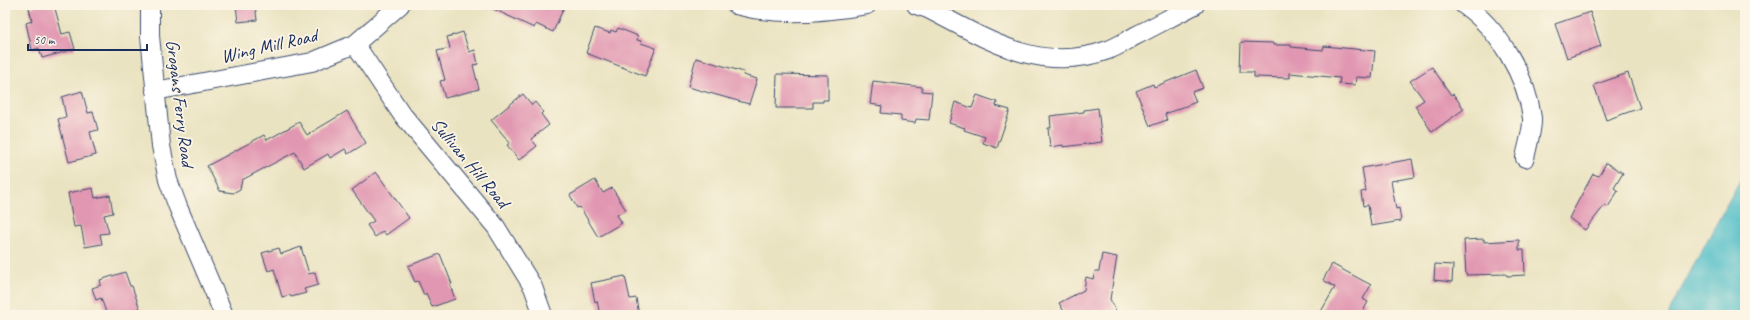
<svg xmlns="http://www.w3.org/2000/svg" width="1750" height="320" font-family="Caveat,sans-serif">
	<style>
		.water { fill: #4fbdc8; stroke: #357693 }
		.building { fill: #e196b1 }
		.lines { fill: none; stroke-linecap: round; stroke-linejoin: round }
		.minor-casing { stroke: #3a4a6d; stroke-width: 20 }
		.minor { stroke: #fff; stroke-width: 18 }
		.labels { text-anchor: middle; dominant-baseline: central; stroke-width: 3.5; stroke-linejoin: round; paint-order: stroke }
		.street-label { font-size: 19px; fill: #1b2f5e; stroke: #fcf5e5 }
	</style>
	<rect width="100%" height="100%" fill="#fcf5e5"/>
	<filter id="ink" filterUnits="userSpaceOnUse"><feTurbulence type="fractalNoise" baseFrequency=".025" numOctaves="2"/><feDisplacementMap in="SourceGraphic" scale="8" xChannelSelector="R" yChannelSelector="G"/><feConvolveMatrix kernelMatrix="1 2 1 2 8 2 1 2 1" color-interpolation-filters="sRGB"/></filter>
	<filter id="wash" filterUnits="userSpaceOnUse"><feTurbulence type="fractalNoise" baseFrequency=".012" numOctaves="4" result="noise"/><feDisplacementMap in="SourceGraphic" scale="16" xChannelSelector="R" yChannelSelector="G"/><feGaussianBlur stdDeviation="0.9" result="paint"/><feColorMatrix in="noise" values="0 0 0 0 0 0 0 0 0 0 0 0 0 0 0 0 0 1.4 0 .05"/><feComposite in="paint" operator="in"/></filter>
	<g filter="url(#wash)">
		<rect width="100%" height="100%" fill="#eae3c1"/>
		<path class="water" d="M1745 171V315H1668L1674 302Z"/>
		<g id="blocks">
			<path class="building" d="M40 5H54L62 34 70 32 75 49 42 58 39 48 32 50 26 23 32 21 29 8Z
				M236 5H255L257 20 238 22Z
				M485 5H565L553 32 536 24 534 28Z
				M1590 12 1601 46 1567 58 1555 24Z
				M595 28 610 33 611 30 616 32 618 28 638 36 637 40 641 41V43L656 48 645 76 586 53Z
				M463 32 469 52 475 50 478 64 473 65 479 89 445 98 440 81 445 80 437 51 450 48 447 37Z
				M1241 42 1273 43V45H1291V47L1323 50 1324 46 1375 51 1372 78 1356 77 1355 85 1339 84 1340 78 1290 73V78L1254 77V72H1240Z
				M696 58 744 72 743 75 757 79 749 104 688 87Z
				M1432 67 1451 95 1453 94 1464 109 1432 132 1415 106 1424 100 1410 81Z
				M1196 70 1203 88 1192 92 1196 102 1165 114 1167 120 1150 126 1136 91 1153 84 1154 87Z
				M1628 73 1640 108 1606 120 1594 85Z
				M777 74 828 75V100H823V102H813V108H776Z
				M873 81 922 87V91L932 92 929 120 916 119 915 123 901 121V115L881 113 882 106 870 104Z
				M82 91 88 113 93 112 98 130 90 132 96 155 69 162 58 119 66 117 62 97Z
				M523 94 532 105 535 102 543 112 541 114 549 125 531 139 537 146 519 160 507 145 510 143 491 120Z
				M977 95 997 102 996 106 1010 110 997 148 983 143 985 137 964 130 965 128 949 123 955 102 972 108Z
				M1098 108 1102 142 1063 147V145L1050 147 1048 128H1051L1050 116 1084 112V110Z
				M347 111 366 143 348 154 345 149 330 158 328 154 304 168 295 152 242 180 240 189 233 193 220 191 207 166 264 135 267 140 299 122 307 135Z
				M1412 159 1415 177 1391 181 1396 209 1399 208 1401 221 1371 226 1368 205 1363 206 1361 192 1366 191 1362 168Z
				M1606 163 1623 173 1614 188 1618 191 1608 207 1605 205 1585 230 1569 218 1593 174 1599 176Z
				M376 172 409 218 386 235 383 231 375 237 367 225 374 221 352 190Z
				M595 180 603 193 612 188 626 210 617 215 622 223 598 237 580 207 577 208 570 195Z
				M93 188 95 198 110 195 113 213 104 215 109 233 100 234 102 244 85 247 81 226 74 227 68 193Z
				M1484 239V242L1519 240V250H1524L1525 275 1507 276 1506 274 1466 275 1464 240Z
				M301 247 309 274 315 272 318 285 304 289 306 293 291 297 290 295 282 297 274 269 268 271 262 253 279 248 281 254Z
				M440 254 452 284 450 285 455 299 432 307 426 293 424 295 418 281 415 282 408 266Z
				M1102 254 1117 257 1110 299 1118 315H1066L1059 303 1084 290 1086 277 1093 279 1095 271H1099Z
				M1332 264 1371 285 1363 299 1368 302 1361 315H1319L1335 287 1323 280Z
				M1435 264 1453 265 1452 282 1434 280Z
				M125 272 130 286H132L142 315H107L101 298 96 300 92 288 101 285 100 280Z
				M625 276 630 299 636 298 639 315H600L597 301 595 302 591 283Z"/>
		</g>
	</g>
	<g filter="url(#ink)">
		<use href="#blocks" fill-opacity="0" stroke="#3a4a6d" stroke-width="1"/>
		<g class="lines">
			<g class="minor-casing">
				<path id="minor" d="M150 5V36L161 146 168 180 178 207 224 315
					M736 5C780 17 823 12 867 5
					M916 5 928 9C987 39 1039 75 1108 50 1117 47 1126 41 1135 36 1155 26 1175 15 1195 5
					M1464 5C1498 28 1527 77 1532 118 1533 129 1527 147 1525 158
					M355 44 401 113 496 227 533 287 543 315
					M155 91 312 62 355 44 400 5"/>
			</g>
			<use href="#minor" class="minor"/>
		</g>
	</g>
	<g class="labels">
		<g class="street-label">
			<text transform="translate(269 46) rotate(-13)">Wing Mill Road</text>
			<text transform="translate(180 103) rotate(83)">Grogans Ferry Road</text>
			<text transform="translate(470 163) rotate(50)">Sullivan Hill Road</text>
		</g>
	</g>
	<rect width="1750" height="320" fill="none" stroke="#fcf5e5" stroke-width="20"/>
	<path d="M28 44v6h119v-6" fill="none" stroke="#1b2f5e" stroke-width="2"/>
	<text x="34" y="44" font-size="12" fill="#1b2f5e" stroke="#fcf5e5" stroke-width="3" paint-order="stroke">50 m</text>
</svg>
